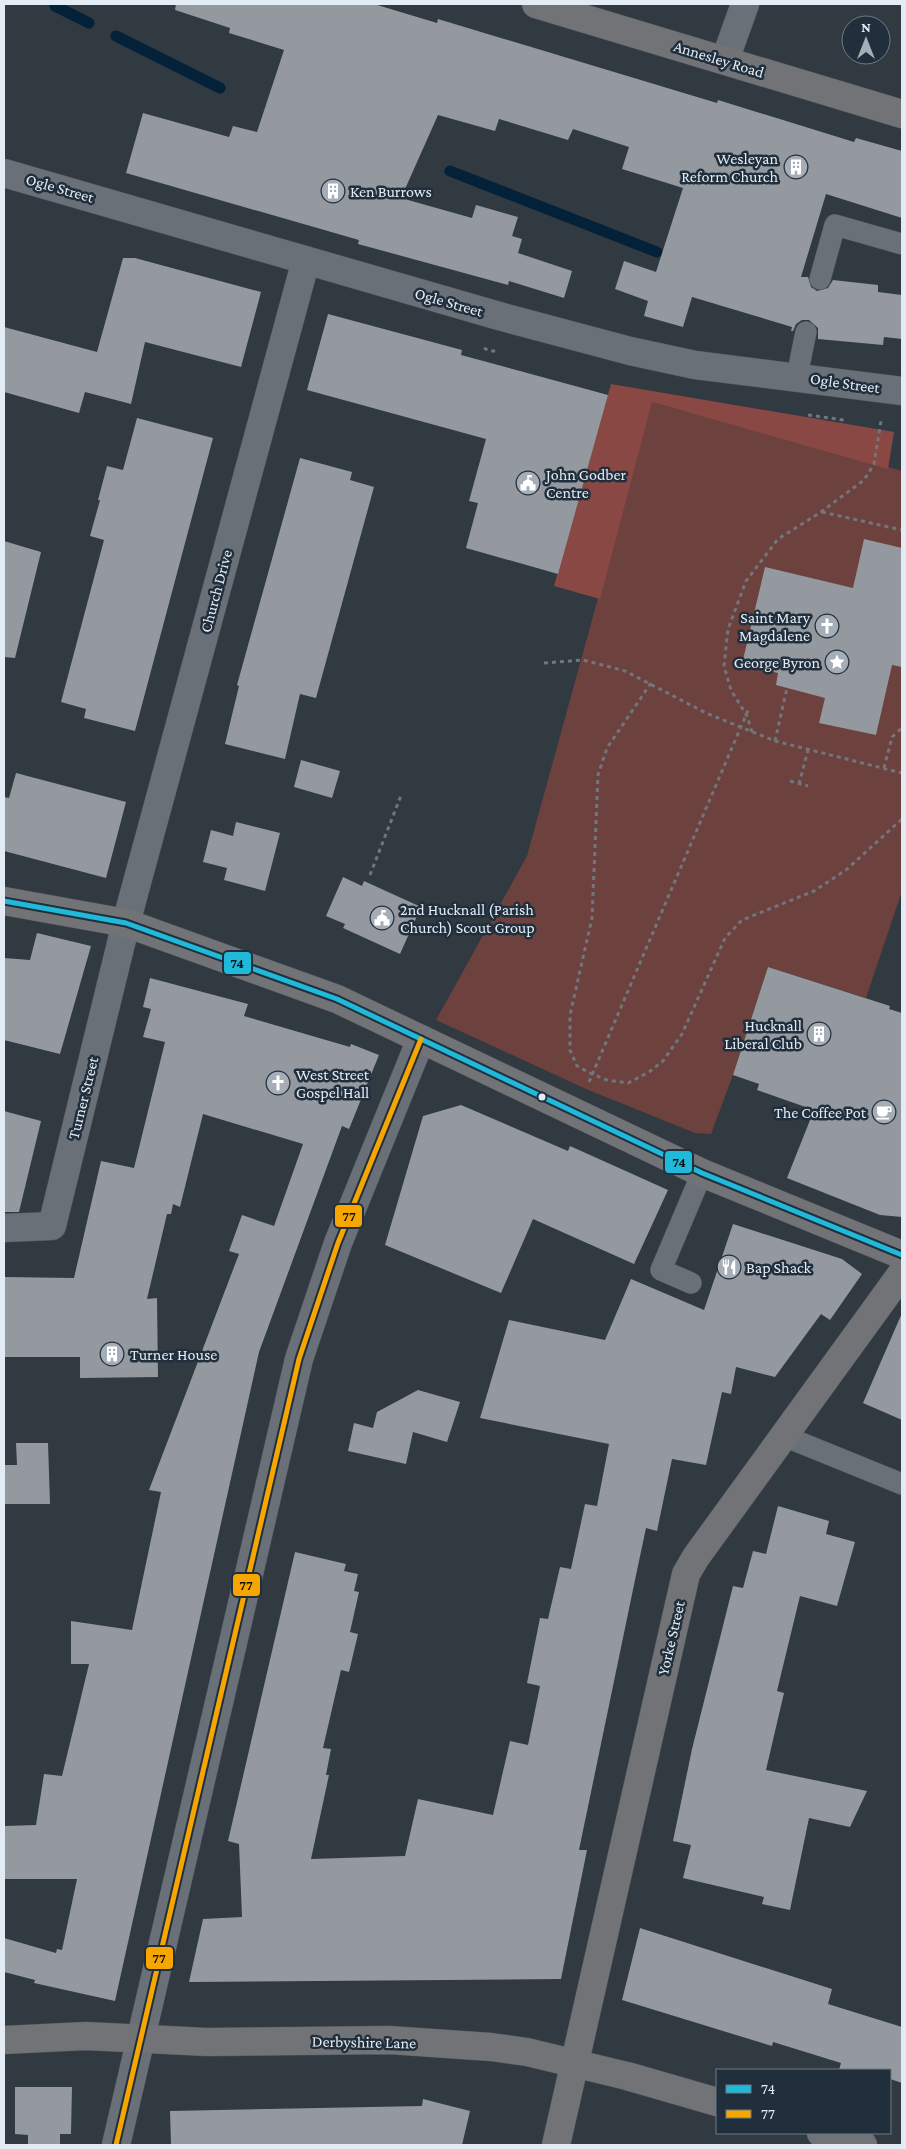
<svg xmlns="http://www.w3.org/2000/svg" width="906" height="2149" font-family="'Crimson Pro',serif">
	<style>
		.green { fill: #6d413e }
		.forest { fill: #8a4844 }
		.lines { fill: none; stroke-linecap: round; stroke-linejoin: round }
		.stream { stroke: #04213a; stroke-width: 11 }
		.building { fill: #93999f }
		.lane-casing { stroke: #4f555d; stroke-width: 22 }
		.street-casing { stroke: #4f555d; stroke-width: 29 }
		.secondary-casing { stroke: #4f555d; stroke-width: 29 }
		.path { stroke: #71767c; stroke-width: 3; stroke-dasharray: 4 4; stroke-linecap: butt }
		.lane { stroke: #6a7077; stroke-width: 21 }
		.street { stroke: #6a7077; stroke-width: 28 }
		.secondary { stroke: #717377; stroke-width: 28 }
		.bus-1-casing { stroke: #212f3c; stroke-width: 9 }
		.bus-2-casing { stroke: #212f3c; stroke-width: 9 }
		.bus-1 { stroke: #20b9da; stroke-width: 5 }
		.bus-2 { stroke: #f7a600; stroke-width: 5 }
		.bus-dot { fill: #e3ecf5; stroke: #212f3c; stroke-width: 2 }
		.labels { text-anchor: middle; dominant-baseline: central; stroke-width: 5; stroke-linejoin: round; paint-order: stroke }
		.street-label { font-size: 16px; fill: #e3ecf5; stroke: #212f3c }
		.poi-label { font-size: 16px; fill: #e3ecf5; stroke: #212f3c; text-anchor: start }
		.line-badge { stroke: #212f3c; stroke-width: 2 }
		.pale-badge-label { font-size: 14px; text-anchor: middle; font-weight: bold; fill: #111 }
	</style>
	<rect width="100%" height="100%" fill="#313941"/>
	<path class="green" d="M652 402 902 471V891L866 998 768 967 733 1075 711 1134 695 1133 586 1089 436 1020 527 856Z"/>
	<path class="forest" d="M611 384 894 432 888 469 652 402 600 599 554 586Z"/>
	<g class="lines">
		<path class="stream" d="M55 6 89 23
			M116 36 220 88
			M450 171 657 252"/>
	</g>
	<path class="building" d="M176 4H374L437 23 438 19 717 103 718 100 854 142 856 138 902 151V218L826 194 801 277H808L811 287 817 291 828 288 833 280 878 285V292L902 295V339L884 337 883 345 818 339V328L809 320H802L796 324 793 331H791L792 327 692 297 683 327 644 316 648 301 615 289 624 261 656 272 683 188 622 169 629 147 573 129 568 140 499 119 495 131 438 115 401 198 472 218 476 205 518 217 512 236 522 239 518 253 572 271 564 298 509 281 508 285 358 244 359 240 126 173 143 113 229 137 233 126 257 132 284 50 229 33 230 28 175 10Z
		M123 258H135L261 292 241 367 145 342 131 404 85 392 79 413 4 392V327L97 352Z
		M328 314 462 350 461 355 608 395 558 574 466 548 478 503 469 501 486 439 307 390Z
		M137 418 213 438 135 731 84 718 86 709 61 702 104 540 90 536 100 500H98L107 466 123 470Z
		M300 458 352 472 350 480 374 487 316 698 300 694 285 759 225 744 239 686 237 685Z
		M864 539 902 548V667L892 665 876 735 819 723 825 698 776 685 778 673 742 664 765 567 853 588Z
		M4 541 41 552 15 658 4 657Z
		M301 760 340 771 332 798 294 787Z
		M16 773 126 802 106 878 4 851V797L9 798Z
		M236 822 280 833 265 891 224 880 227 868 203 862 211 830 233 836Z
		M343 877 362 886 364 881 421 907 400 954 343 928 345 924 326 916Z
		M37 933 91 946 60 1054 4 1040V958L30 960Z
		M768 967 890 1006 889 1009 902 1013V1217L880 1215 787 1178 814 1110 757 1090 759 1084 733 1075Z
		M150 978 248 1004 244 1016 350 1047 351 1044 379 1055 349 1129 342 1126 259 1352 115 2001 34 1983 35 1980 4 1972V1938L56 1953 57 1949 62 1950 77 1879H4V1826L36 1825 44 1774 62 1776 89 1664H71V1621L132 1630 161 1492 149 1490 239 1254 229 1251 242 1215 274 1226 303 1144 203 1114 180 1207 173 1204 171 1214H167L147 1299 157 1298 158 1377 80 1378V1357H4V1277L74 1278 101 1161 134 1168 165 1042 143 1037 151 1009 143 1007Z
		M461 1105 568 1151 570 1146 668 1190 634 1264 533 1219 501 1293 385 1245 423 1116Z
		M4 1111 41 1121 19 1212H4Z
		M733 1224 842 1259 862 1274 830 1320 821 1314 775 1377 736 1367 731 1394 722 1392 706 1465 672 1459 657 1531 646 1528 635 1580 579 1850H587L561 1979 189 1982 203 1919 242 1917 239 1844 228 1841 295 1552 346 1564 344 1571 358 1574 354 1591 359 1592 350 1632 358 1634 349 1672 341 1670 323 1748 331 1749 326 1775H329L311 1859 405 1856 418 1799 493 1815 510 1741 528 1745 540 1686 527 1683 540 1618 548 1619 560 1567 571 1569 585 1504 597 1506 609 1444 480 1418 509 1320 605 1340 631 1279 704 1310Z
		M902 1313V1420L863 1403Z
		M418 1390 460 1402 447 1442 413 1432 406 1464 348 1451 354 1423 373 1428 377 1412Z
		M16 1443H48L50 1504H4V1465H17Z
		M778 1506 829 1521 826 1534 855 1542 837 1606 800 1596 777 1691 784 1693 766 1770 867 1791 850 1827 809 1818 790 1910 762 1904 764 1897 683 1878 691 1845 673 1841 692 1749 733 1586 743 1588 753 1551 766 1554Z
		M640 1928 832 1989 828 2004 902 2027V2083L890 2079V2070H839L841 2063 773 2042 772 2046 622 2000Z
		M15 2087H72L71 2134H60V2145H28V2135L15 2134Z
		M423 2099 470 2111 462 2145H171L170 2111 422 2106Z"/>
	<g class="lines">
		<g class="lane-casing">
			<path id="lane" d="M820 279 835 225 902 244
				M797 376 806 332
				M691 1283 661 1270 702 1173
				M784 1436 902 1484"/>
		</g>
		<g class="street-casing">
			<path id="street" d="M725 60 745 4
				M4 173 499 316 630 351 695 365 902 391
				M4 1228 52 1226 126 923 306 260
				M116 2145 299 1359 338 1243 421 1039"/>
		</g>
		<g class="secondary-casing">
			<path id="secondary" d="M536 4 902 114
				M4 901 126 923 337 999 702 1173 902 1255
				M4 2040 86 2036 207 2042 389 2040 491 2047 527 2052 627 2076 717 2102
				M821 2133 863 2145
				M556 2145 686 1574 696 1557 902 1273"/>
		</g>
		<path class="path" d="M484 348 489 351H497
			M808 415 844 420
			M822 512 902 530
			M544 663 583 660 625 671 706 713 775 741 902 773
			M651 683 607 748 598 775 592 918 570 1015V1050L577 1066 592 1074 607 1080 628 1083 649 1072 663 1061 682 1034 725 938 742 920 814 891 846 870 902 819
			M752 732 747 716 731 690 724 666 728 629 746 581 778 539 821 512 864 480 874 464 881 421
			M775 741 787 688
			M884 768 892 737 902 728
			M790 781 808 786
			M799 784 808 750
			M370 875 402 793
			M589 1082 749 708"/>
		<use href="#lane" class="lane"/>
		<use href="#street" class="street"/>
		<use href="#secondary" class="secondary"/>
		<g class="bus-1-casing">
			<path id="bus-1" d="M4 901 126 923 337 999 702 1173 902 1255"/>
		</g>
		<g class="bus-2-casing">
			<path id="bus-2" d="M116 2145 299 1359 338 1243 421 1039"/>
		</g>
		<use href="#bus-1" class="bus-1"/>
		<use href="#bus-2" class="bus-2"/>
	</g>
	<defs>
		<g id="building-disc" transform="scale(1.25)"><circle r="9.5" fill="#a5adb6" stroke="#212f3c"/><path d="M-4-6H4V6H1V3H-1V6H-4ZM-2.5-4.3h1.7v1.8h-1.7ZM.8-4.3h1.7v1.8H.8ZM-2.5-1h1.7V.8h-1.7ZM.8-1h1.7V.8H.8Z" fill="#fff"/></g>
		<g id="civic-disc" transform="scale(1.25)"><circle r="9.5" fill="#a5adb6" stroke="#212f3c"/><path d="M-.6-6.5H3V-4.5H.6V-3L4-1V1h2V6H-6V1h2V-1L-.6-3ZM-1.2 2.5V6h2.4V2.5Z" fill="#fff"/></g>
		<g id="church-disc" transform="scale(1.25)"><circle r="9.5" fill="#a5adb6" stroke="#212f3c"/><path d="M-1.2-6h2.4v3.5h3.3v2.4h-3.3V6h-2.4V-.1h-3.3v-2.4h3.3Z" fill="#fff"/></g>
		<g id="sight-disc" transform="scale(1.25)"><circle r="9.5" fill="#a5adb6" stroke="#212f3c"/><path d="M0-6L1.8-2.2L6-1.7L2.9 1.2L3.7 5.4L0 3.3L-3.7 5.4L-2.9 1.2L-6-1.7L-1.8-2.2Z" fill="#fff"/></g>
		<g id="cafe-disc" transform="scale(1.25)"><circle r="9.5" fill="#a5adb6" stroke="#212f3c"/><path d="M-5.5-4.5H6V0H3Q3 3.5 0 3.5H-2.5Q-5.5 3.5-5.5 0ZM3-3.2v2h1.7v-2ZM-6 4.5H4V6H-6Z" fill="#fff"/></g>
		<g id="restaurant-disc" transform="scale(1.25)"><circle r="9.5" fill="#a5adb6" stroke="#212f3c"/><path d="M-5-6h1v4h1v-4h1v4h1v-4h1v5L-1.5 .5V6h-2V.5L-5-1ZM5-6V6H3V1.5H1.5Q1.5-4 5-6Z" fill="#fff"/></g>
	</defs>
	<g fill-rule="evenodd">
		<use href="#building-disc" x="796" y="167"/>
		<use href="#building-disc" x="333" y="191"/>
		<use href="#civic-disc" x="528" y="483"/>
		<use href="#church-disc" x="827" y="626"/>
		<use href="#sight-disc" x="837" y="662"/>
		<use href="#civic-disc" x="382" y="918"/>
		<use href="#building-disc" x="819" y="1034"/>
		<use href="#church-disc" x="278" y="1083"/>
		<use href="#cafe-disc" x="884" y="1112"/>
		<use href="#restaurant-disc" x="729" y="1267"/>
		<use href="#building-disc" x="112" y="1354"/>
	</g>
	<circle class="bus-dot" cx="542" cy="1097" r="4.5"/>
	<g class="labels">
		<g class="street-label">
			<text transform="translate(719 59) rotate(17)">Annesley Road</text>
			<text transform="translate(60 188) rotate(16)">Ogle Street</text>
			<text transform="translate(449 302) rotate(16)">Ogle Street</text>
			<text transform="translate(845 383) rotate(8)">Ogle Street</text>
			<text transform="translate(216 591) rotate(-75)">Church Drive</text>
			<text transform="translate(83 1098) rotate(-76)">Turner Street</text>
			<text transform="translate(671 1638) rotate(-77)">Yorke Street</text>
			<text transform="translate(364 2042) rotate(1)">Derbyshire Lane</text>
		</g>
		<g class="poi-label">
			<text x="778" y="158" text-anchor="end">Wesleyan<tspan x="778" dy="18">Reform Church</tspan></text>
			<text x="350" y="191">Ken Burrows</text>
			<text x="546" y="474">John Godber<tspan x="546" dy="18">Centre</tspan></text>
			<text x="810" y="617" text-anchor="end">Saint Mary<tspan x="810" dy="18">Magdalene</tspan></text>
			<text x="820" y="662" text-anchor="end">George Byron</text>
			<text x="400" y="909">2nd Hucknall (Parish<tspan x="400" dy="18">Church) Scout Group</tspan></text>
			<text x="802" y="1025" text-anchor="end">Hucknall<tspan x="802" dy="18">Liberal Club</tspan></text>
			<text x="296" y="1074">West Street<tspan x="296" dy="18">Gospel Hall</tspan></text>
			<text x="866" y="1112" text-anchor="end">The Coffee Pot</text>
			<text x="746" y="1267">Bap Shack</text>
			<text x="130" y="1354">Turner House</text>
		</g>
	</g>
	<g class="line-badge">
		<rect x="223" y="951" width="29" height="24" rx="5" fill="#20b9da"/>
		<rect x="664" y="1150" width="29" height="24" rx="5" fill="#20b9da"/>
		<rect x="334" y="1204" width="29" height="24" rx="5" fill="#f7a600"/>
		<rect x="232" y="1573" width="29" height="24" rx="5" fill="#f7a600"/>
		<rect x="145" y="1946" width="29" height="24" rx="5" fill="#f7a600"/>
	</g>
	<g class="pale-badge-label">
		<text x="237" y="968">74</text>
		<text x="679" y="1167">74</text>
		<text x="349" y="1221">77</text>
		<text x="246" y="1590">77</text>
		<text x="159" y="1963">77</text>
	</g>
	<rect width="906" height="2149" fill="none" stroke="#e3ecf5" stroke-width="10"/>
	<rect x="716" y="2069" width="175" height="65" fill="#212f3c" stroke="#6f7b86"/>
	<rect x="726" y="2085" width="25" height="8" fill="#20b9da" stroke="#6f7b86"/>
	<text x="761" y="2094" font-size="15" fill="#e3ecf5">74</text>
	<rect x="726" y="2110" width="25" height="8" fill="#f7a600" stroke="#6f7b86"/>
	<text x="761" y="2119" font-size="15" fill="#e3ecf5">77</text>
	<g transform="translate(866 40)"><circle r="24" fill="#212f3c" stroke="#6f7b86"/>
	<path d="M0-4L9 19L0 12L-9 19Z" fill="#a5adb6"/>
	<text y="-8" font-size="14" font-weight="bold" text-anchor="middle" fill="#e3ecf5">N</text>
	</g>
</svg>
